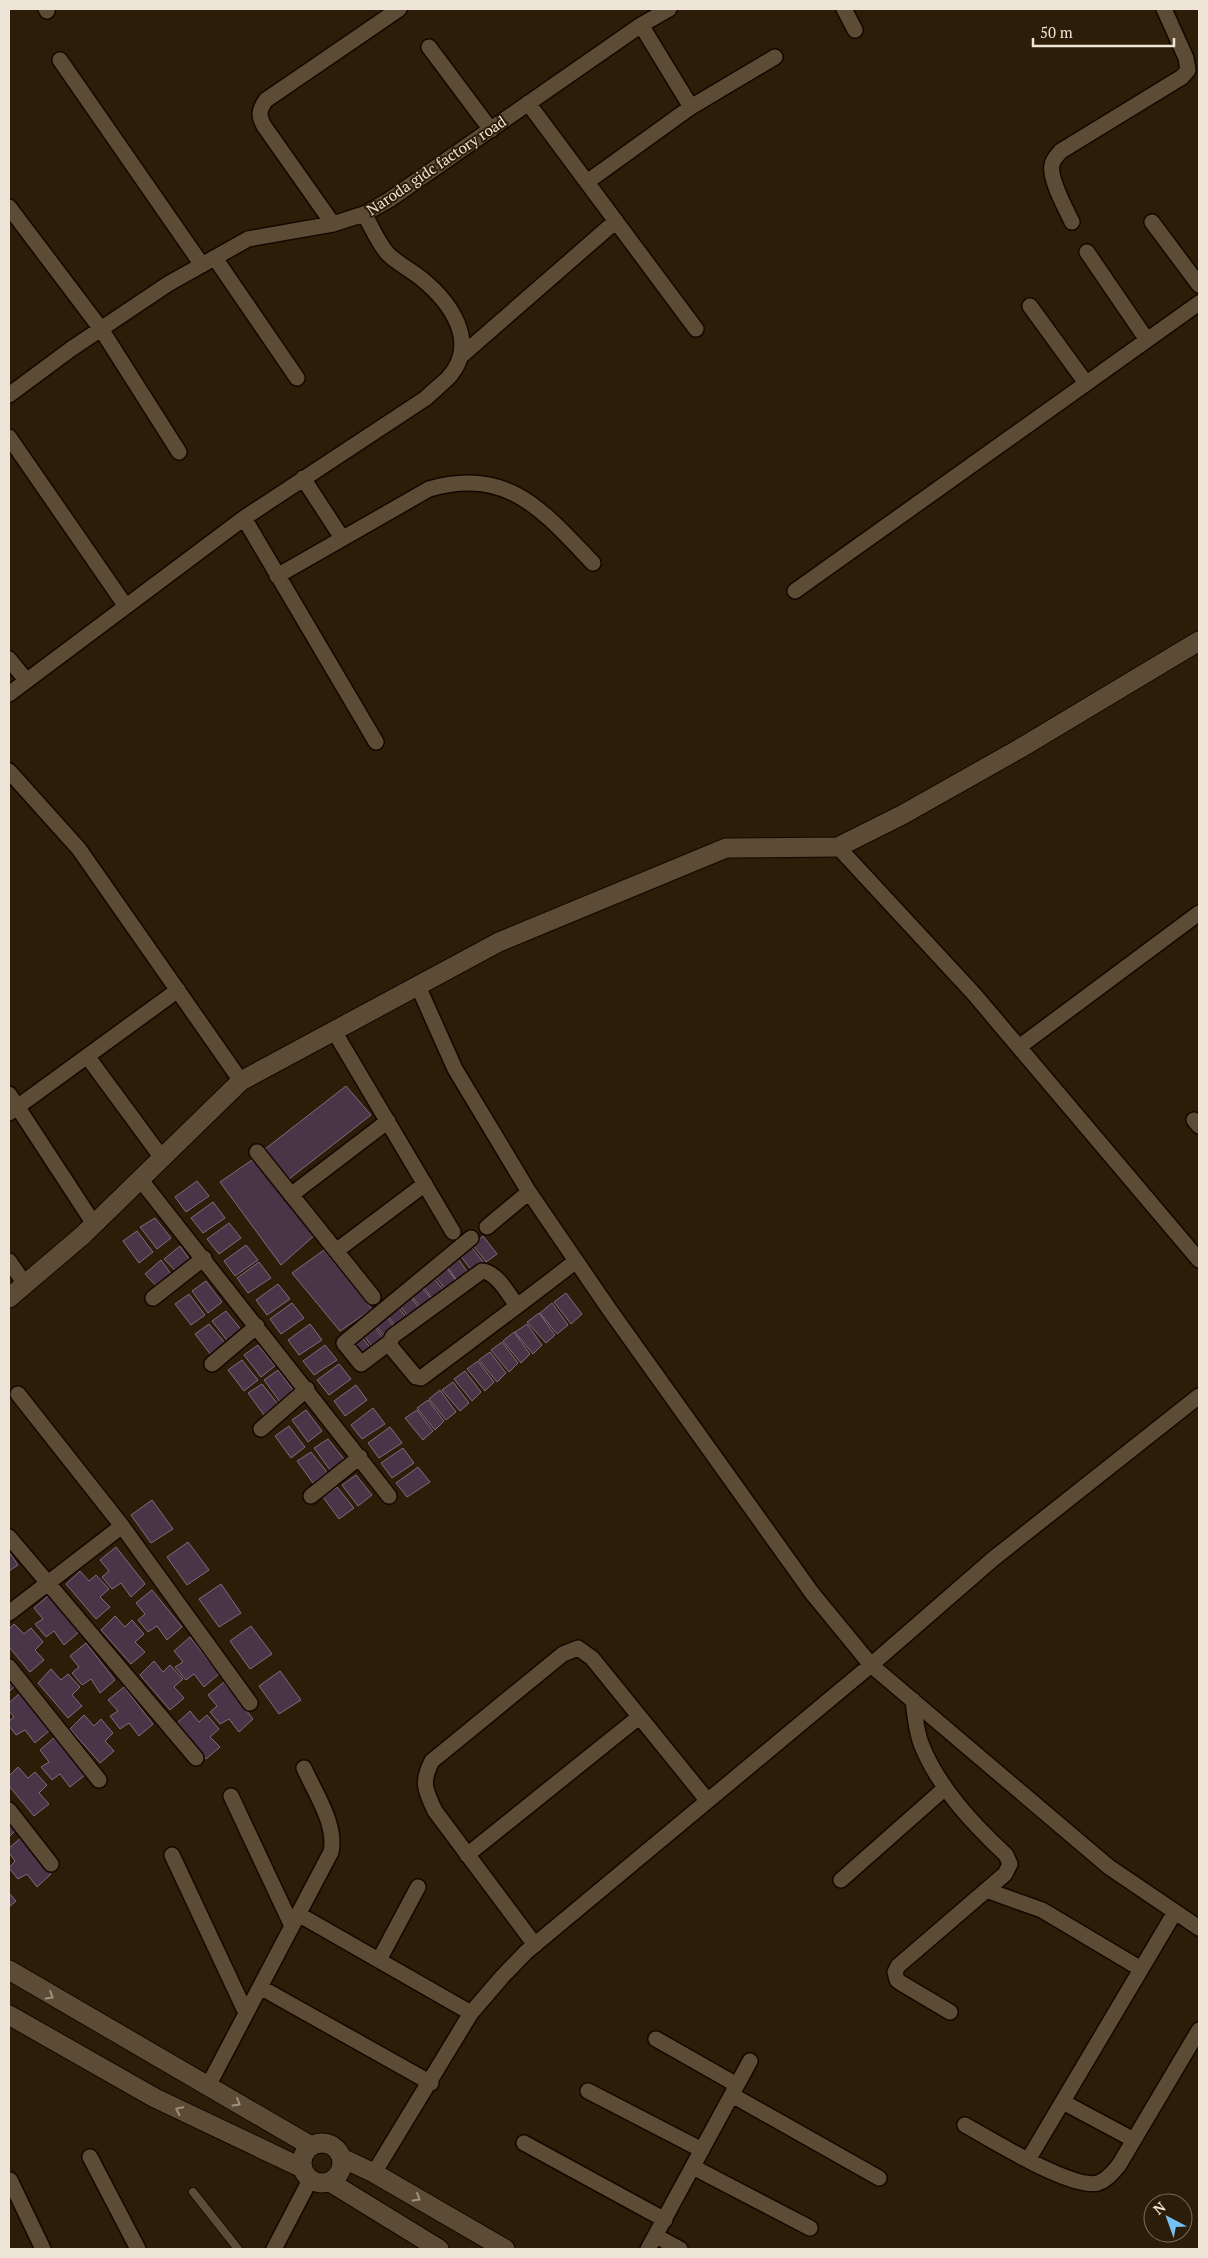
<svg xmlns="http://www.w3.org/2000/svg" width="1208" height="2258" font-family="'PT Serif',serif">
	<style>
		.building { fill: #483547; stroke: #816b80 }
		.lines { fill: none; stroke-linecap: round; stroke-linejoin: round }
		.service-casing { stroke: #130700; stroke-width: 10 }
		.minor-casing { stroke: #130700; stroke-width: 18 }
		.tertiary-casing { stroke: #130700; stroke-width: 21 }
		.service { stroke: #5c4c36; stroke-width: 8 }
		.minor { stroke: #5c4c36; stroke-width: 15 }
		.tertiary { stroke: #5c4c36; stroke-width: 19 }
		.oneway { stroke: #9e917f }
		.labels { text-anchor: middle; dominant-baseline: central; stroke-width: 4; stroke-linejoin: round; paint-order: stroke }
		.street-label { font-size: 15px; fill: #eee5d8; stroke: #2b1d07 }
	</style>
	<rect width="100%" height="100%" fill="#2b1d07"/>
	<path class="building" d="M346 1086 371 1115 289 1179 265 1149Z
		M252 1160 315 1235 281 1265 220 1182Z
		M197 1181 209 1196 186 1212 175 1197Z
		M213 1202 225 1218 203 1233 191 1218Z
		M155 1218 171 1238 157 1249 140 1227Z
		M229 1223 241 1238 219 1254 207 1239Z
		M137 1231 153 1252 139 1263 123 1241Z
		M483 1236 497 1254 486 1262 473 1245Z
		M246 1245 258 1260 235 1276 224 1261Z
		M470 1245 484 1263 472 1271 459 1254Z
		M180 1246 193 1264 179 1275 164 1259Z
		M324 1250 372 1309 340 1331 292 1273Z
		M456 1256 469 1274 458 1282 446 1265Z
		M161 1260 174 1278 160 1290 145 1274Z
		M259 1262 271 1278 248 1293 237 1278Z
		M445 1266 458 1283 447 1291 434 1275Z
		M432 1276 446 1293 435 1302 422 1285Z
		M206 1281 222 1302 208 1313 192 1291Z
		M278 1284 290 1299 267 1315 256 1300Z
		M419 1284 433 1301 422 1309 409 1293Z
		M408 1293 421 1311 410 1319 397 1302Z
		M566 1293 582 1314 571 1324 554 1302Z
		M189 1294 205 1315 191 1325 175 1304Z
		M292 1303 304 1318 281 1334 270 1319Z
		M552 1303 568 1325 557 1334 540 1313Z
		M396 1304 409 1321 398 1329 385 1313Z
		M226 1311 243 1332 229 1343 212 1321Z
		M383 1313 397 1330 386 1339 373 1322Z
		M539 1313 555 1335 546 1343 527 1322Z
		M372 1323 385 1341 374 1349 361 1332Z
		M209 1324 226 1344 211 1355 195 1334Z
		M310 1324 322 1340 299 1355 288 1340Z
		M527 1324 542 1345 533 1354 515 1332Z
		M514 1332 530 1354 521 1363 503 1341Z
		M359 1334 373 1351 361 1360 349 1343Z
		M502 1342 518 1363 509 1372 491 1350Z
		M258 1345 275 1366 261 1377 244 1355Z
		M325 1345 337 1360 314 1375 303 1361Z
		M490 1352 506 1373 497 1382 479 1360Z
		M242 1360 258 1380 244 1391 228 1370Z
		M478 1361 494 1382 485 1391 467 1369Z
		M339 1364 351 1379 329 1395 317 1380Z
		M278 1370 294 1391 280 1402 264 1380Z
		M465 1371 481 1392 472 1401 454 1379Z
		M453 1382 469 1403 460 1411 442 1390Z
		M262 1384 278 1404 264 1415 248 1393Z
		M356 1385 367 1400 345 1416 334 1401Z
		M440 1390 456 1412 446 1420 429 1399Z
		M428 1400 444 1421 435 1430 417 1408Z
		M373 1408 385 1424 362 1439 351 1425Z
		M306 1410 322 1431 308 1442 292 1420Z
		M417 1410 433 1431 423 1440 405 1418Z
		M289 1426 305 1447 291 1458 275 1436Z
		M390 1427 402 1443 379 1458 368 1443Z
		M328 1439 344 1459 330 1470 314 1448Z
		M403 1448 414 1463 392 1478 381 1463Z
		M311 1452 327 1472 313 1483 297 1461Z
		M418 1467 430 1482 407 1497 396 1483Z
		M356 1475 372 1495 358 1506 342 1485Z
		M337 1487 354 1508 339 1519 323 1497Z
		M152 1500 173 1529 151 1543 131 1515Z
		M188 1542 209 1570 187 1585 167 1557Z
		M116 1547 145 1584 131 1597 121 1583 112 1589 102 1577 109 1571 100 1560Z
		M9 1552 18 1565 9 1571Z
		M80 1571 89 1581 96 1575 109 1589 100 1597 110 1607 96 1619 66 1584Z
		M221 1584 241 1613 219 1627 199 1599Z
		M152 1590 182 1627 167 1640 157 1626 148 1632 138 1620 145 1614 136 1603Z
		M49 1595 79 1632 64 1645 54 1631 46 1637 35 1624 43 1619 34 1608Z
		M115 1616 125 1627 132 1620 144 1634 135 1642 145 1652 131 1664 101 1630Z
		M14 1624 24 1634 31 1628 43 1642 35 1650 44 1660 30 1672 9 1647V1629Z
		M251 1626 272 1654 250 1669 230 1641Z
		M190 1637 219 1674 204 1687 194 1674 186 1680 175 1667 183 1662 174 1651Z
		M86 1643 115 1680 100 1693 91 1679 82 1685 72 1673 79 1667 70 1656Z
		M154 1661 163 1672 170 1665 183 1679 174 1687 184 1698 170 1710 140 1675Z
		M51 1669 61 1680 68 1674 80 1687 72 1695 82 1706 68 1718 38 1683Z
		M280 1671 301 1700 279 1714 259 1686Z
		M9 1678 15 1686 9 1692Z
		M224 1682 253 1719 239 1732 229 1719 220 1724 210 1712 217 1706 208 1695Z
		M124 1687 153 1724 139 1736 129 1723 120 1729 110 1716 118 1711 108 1700Z
		M20 1693 50 1730 35 1743 25 1730 16 1735 9 1726V1721L14 1717 9 1711V1703Z
		M190 1711 199 1722 207 1715 219 1729 210 1737 220 1747 206 1759 176 1724Z
		M84 1715 94 1726 101 1719 113 1733 105 1741 114 1751 100 1763 70 1729Z
		M55 1737 85 1775 70 1787 60 1774 52 1780 41 1767 49 1762 40 1750Z
		M18 1767 28 1778 35 1772 47 1785 39 1793 49 1804 34 1816 9 1786V1776Z
		M9 1819 17 1829 9 1837Z
		M22 1837 51 1874 37 1887 27 1874 18 1879 9 1868 15 1861 9 1853V1848Z
		M9 1893 16 1901 9 1907Z"/>
	<g class="lines">
		<g class="service-casing">
			<path id="service" d="M193 2192 238 2249"/>
		</g>
		<g class="minor-casing">
			<path id="minor" d="M46 9 47 11
				M844 9 855 30
				M641 25 691 107
				M429 47 491 130
				M60 60 202 265
				M528 103 696 329
				M587 182 691 107 775 57
				M9 207 101 329 179 452
				M1072 222C1066 209 1049 179 1052 165 1053 159 1057 156 1061 151L1182 77 1188 70 1186 58 1164 9
				M1152 222 1199 285
				M333 224 264 126C258 115 259 110 266 100L399 9
				M1087 252 1147 340
				M215 258 297 378
				M1030 306 1086 383
				M461 356 616 221
				M9 395 71 349 168 284 248 239 333 224 364 214 389 200 641 25 669 9
				M9 437 125 605
				M303 478 342 538
				M244 518 376 742
				M277 576 429 489C508 466 543 511 593 563
				M795 591 1199 303
				M9 659 26 680
				M9 694 244 518 426 398C433 391 442 384 449 377 479 342 451 303 422 279 411 270 398 264 388 254 378 243 372 227 364 214
				M9 771 79 849 241 1081
				M838 847 974 994 1199 1260
				M418 986 455 1069 529 1192 609 1309 812 1593 871 1665 1109 1867 1199 1928
				M334 1031 453 1232
				M1019 1047 1199 913
				M87 1056 162 1158
				M9 1094 94 1224
				M9 1113 178 990
				M1194 1120 1199 1126
				M257 1152 373 1297
				M140 1179 389 1496
				M291 1195 388 1121
				M487 1227 529 1192
				M336 1251 425 1184
				M9 1261 25 1284
				M153 1298 204 1258
				M517 1306C509 1295 497 1272 482 1271L393 1336 390 1342 391 1347 416 1377 421 1378C473 1339 525 1301 576 1261
				M390 1342 361 1364 344 1343 471 1238
				M212 1364 257 1326
				M18 1394 122 1526 250 1703
				M261 1429 307 1389
				M311 1496 360 1457
				M9 1537 196 1758
				M9 1613 122 1526
				M9 1667 99 1780
				M913 1700C915 1716 916 1732 922 1746 939 1788 973 1824 1006 1855L1010 1864 1005 1874 898 1966 895 1972 897 1980 901 1983 950 2012
				M231 1796 292 1926
				M9 1810 51 1864
				M172 1855 246 2013
				M467 1855 639 1717
				M841 1880 944 1789
				M986 1890 1042 1910 1141 1969
				M298 1914 471 2013
				M535 1945 435 1811C425 1790 421 1782 432 1761L563 1654 578 1648 592 1658 707 1800
				M379 1960 418 1887
				M260 1987 431 2083
				M656 2039 737 2085
				M208 2086 331 1852C337 1825 315 1793 304 1768
				M588 2091 702 2150
				M732 2095 879 2178
				M1063 2102 1134 2140
				M965 2125C990 2139 1072 2190 1098 2183 1107 2180 1113 2172 1119 2165L1199 2030
				M524 2143 665 2220
				M90 2157 138 2249
				M1028 2160 1175 1912
				M693 2167 810 2228
				M374 2173 471 2013 502 1977 526 1952 871 1665 993 1559 1199 1396
				M10 2180 43 2249
				M656 2236 680 2249
				M274 2249 310 2180
				M648 2249 750 2061"/>
		</g>
		<g class="tertiary-casing">
			<path id="tertiary" d="M9 1298 83 1235 241 1081 499 942 726 848 838 847 902 815 1019 749 1199 641
				M9 1970 311 2146
				M9 2015 155 2098 302 2168
				M302 2163a20 20 0 1 1 40 0a20 20 0 1 1-40 0Z
				M342 2158 374 2173 505 2249
				M330 2182 439 2249"/>
		</g>
		<use href="#service" class="service"/>
		<use href="#minor" class="minor"/>
		<use href="#tertiary" class="tertiary"/>
	</g>
	<defs><path id="oneway-chevron" d="M-2-3.5L2.5 0L-2 3.5" fill="none" stroke-width="1.6" stroke-linecap="round" stroke-linejoin="round" transform="scale(1.25)"/></defs>
	<g class="oneway">
		<use href="#oneway-chevron" transform="translate(50 1996) rotate(31)"/>
		<use href="#oneway-chevron" transform="translate(237 2103) rotate(30)"/>
		<use href="#oneway-chevron" transform="translate(179 2110) rotate(-154)"/>
		<use href="#oneway-chevron" transform="translate(417 2198) rotate(30)"/>
	</g>
	<g class="labels">
		<g class="street-label">
			<text transform="translate(436 165) rotate(-34)">Naroda gidc factory road</text>
		</g>
	</g>
	<rect width="1208" height="2258" fill="none" stroke="#eee5d8" stroke-width="20"/>
	<g transform="translate(1168 2218) rotate(319)"><circle r="24" fill="#2b1d07" stroke="#796d5b"/>
	<path d="M0-4L9 19L0 12L-9 19Z" fill="#75c0f6"/>
	<text y="-8" font-size="14" font-weight="bold" text-anchor="middle" fill="#eee5d8">N</text>
	</g>
	<path d="M1033 38v8h141v-8" fill="none" stroke="#eee5d8" stroke-width="2.5"/>
	<text x="1040" y="38" font-size="15" fill="#eee5d8" stroke="#2b1d07" stroke-width="4" paint-order="stroke">50 m</text>
</svg>
